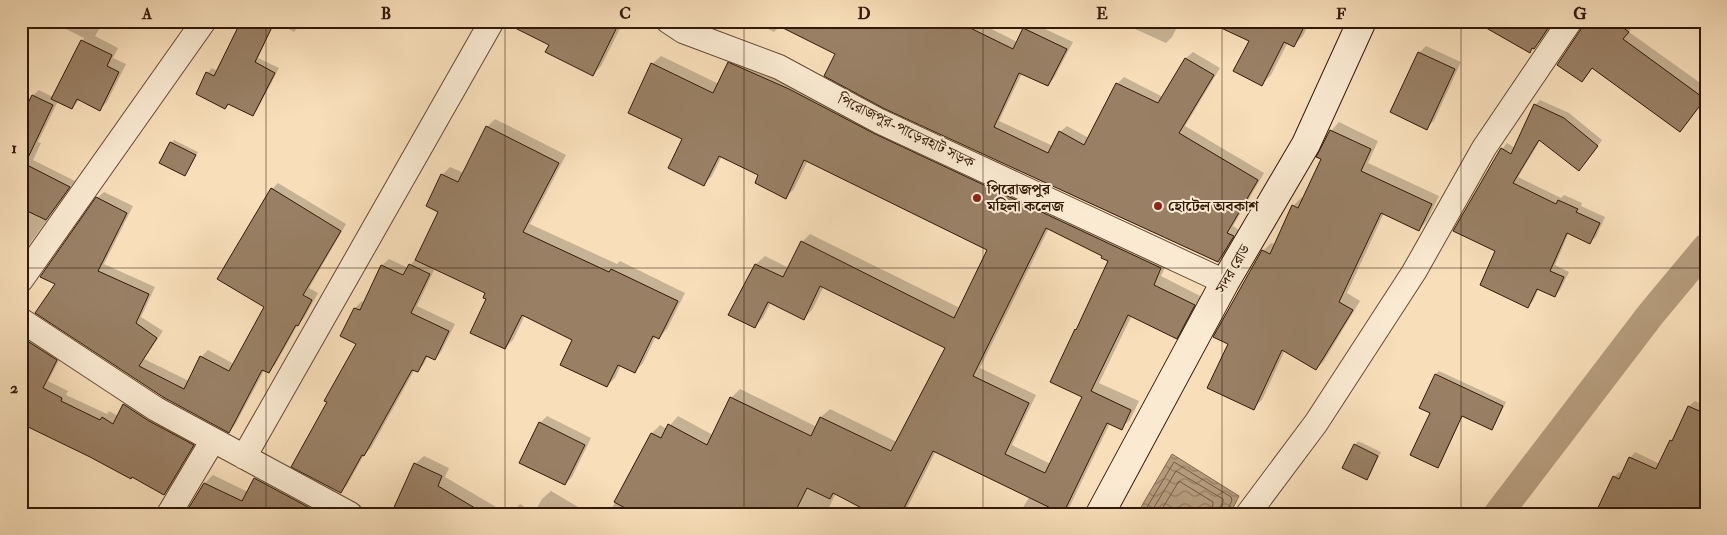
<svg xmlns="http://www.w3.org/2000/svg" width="1727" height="535" font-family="'IM FELL Double Pica','Noto Serif Bengali',serif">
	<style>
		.water { fill: url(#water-waves); stroke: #81684e }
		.shadow { fill: #0003; fill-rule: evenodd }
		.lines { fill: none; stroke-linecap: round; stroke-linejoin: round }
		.shore { stroke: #745a42; stroke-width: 1 }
		.canal { stroke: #b59c7d; stroke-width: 29 }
		.building { fill: #998065; stroke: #321908; fill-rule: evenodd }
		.street-casing { stroke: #644a34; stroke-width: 26 }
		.secondary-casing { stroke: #321908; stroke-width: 30 }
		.street { stroke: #faead2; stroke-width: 24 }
		.secondary { stroke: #faead2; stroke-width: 28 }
		.grid { fill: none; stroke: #321908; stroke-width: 1; stroke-opacity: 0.55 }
		.poi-dot { fill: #8f2418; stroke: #faead2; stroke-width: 2 }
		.labels { text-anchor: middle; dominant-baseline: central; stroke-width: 4; stroke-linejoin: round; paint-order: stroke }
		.street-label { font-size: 15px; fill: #321908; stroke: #faead2 }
		.poi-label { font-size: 15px; font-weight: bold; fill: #321908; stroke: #faead2; text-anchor: start }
		.neatline { fill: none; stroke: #321908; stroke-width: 2 }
		.grid-label { font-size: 16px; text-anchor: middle; font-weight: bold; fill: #321908 }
	</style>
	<defs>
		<pattern id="water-waves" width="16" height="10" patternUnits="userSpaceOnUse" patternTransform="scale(1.25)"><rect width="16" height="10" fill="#b59c7d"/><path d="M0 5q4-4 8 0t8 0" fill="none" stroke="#947e64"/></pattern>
	</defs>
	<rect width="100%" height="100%" fill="#f8dfba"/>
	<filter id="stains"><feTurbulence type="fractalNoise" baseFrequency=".004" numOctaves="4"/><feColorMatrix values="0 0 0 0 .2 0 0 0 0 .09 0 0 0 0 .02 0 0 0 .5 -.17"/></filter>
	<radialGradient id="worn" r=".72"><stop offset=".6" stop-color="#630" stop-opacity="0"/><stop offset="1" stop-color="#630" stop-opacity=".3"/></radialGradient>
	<path class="water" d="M1172 454 1239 496 1230 514H1137Z"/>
	<path class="shadow" d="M50 21H104L95 36 118 48 113 58 126 64 107 102 100 109 80 99 72 108 58 101 38 142 41 143 33 160 75 181 21 256V106L24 103 28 105 33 95 39 90 53 97 84 38Z
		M275 21H303L294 32Z
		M512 21H624L601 66 593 75 551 44Z
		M752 21H976L1017 42 1024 28 1030 22 1073 42 1054 78 1048 85 1022 73 999 121 1053 146 1060 132 1067 126 1089 138 1117 84 1124 77 1163 97 1186 58 1193 52 1220 68 1185 126 1264 173 1233 226 1239 230 1225 254 1218 261 837 53 781 25 774 32Z
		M1136 21H1180L1172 37 1166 43 1133 28Z
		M1208 21H1310L1303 36 1294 45 1288 42 1271 75 1262 84 1251 41Z
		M1477 21H1554L1541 41 1530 51Z
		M1585 21H1631L1635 24 1629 32 1706 87V98L1680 131 1593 67 1582 81 1583 29Z
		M240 31 265 43 258 58 279 68 257 110 253 115 229 103 225 107 207 73 212 68 218 71Z
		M1426 46 1461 62 1434 121 1426 128 1419 53Z
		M737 55 1169 259 1161 276 1202 297 1185 329 1177 337 1132 315 1099 383 1139 401 1130 420 1121 428 1110 423 1066 514H1019L1030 496 936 451 904 514H876L836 493 826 514H609L652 433 660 425 667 429 678 416 713 435 731 398 740 389 817 427 821 417 830 409 897 442 946 347 824 286 812 310 803 319 771 302 763 318 755 326 730 314 756 264 765 256 789 268 802 242 810 234 960 308 989 250 808 160 794 189 786 197 760 175 722 156 712 176 704 184 652 64 661 56 719 84 729 63ZM1049 228 1104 255 1110 260 1084 397 1051 464 1012 445 1036 395 980 368Z
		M1540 100 1569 113 1602 140 1584 164 1541 139 1518 177 1561 198 1564 195 1582 203 1581 206 1605 217 1596 237 1590 242 1569 232 1555 265 1569 272 1560 290 1555 295 1539 288 1533 301 1528 306 1497 250 1502 149 1507 143 1515 148 1535 105Z
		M495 119 566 155 530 224 617 264 620 261 685 293 667 329 659 338 656 336 643 363 635 372 621 365 615 378 607 386 573 339 525 315 513 340 505 348 487 299V293L435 268 417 306 455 324 441 352 435 359 428 355 424 364 418 371 415 369 371 448 364 455 347 485 340 492 329 402 358 343 342 336 355 308 362 301 364 303 382 265 389 259 408 268 416 258 440 212 442 175 450 167 464 173 487 127Z
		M1339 122 1378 141 1368 163 1439 196 1427 221 1419 230 1384 213 1347 293 1360 301 1324 361 1316 369 1285 350 1262 400 1253 408 1229 343 1263 251 1271 243 1275 244 1293 206 1302 197 1304 198 1322 158 1331 131Z
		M174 140 198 152 188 171 185 175 171 143Z
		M278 183 346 224 309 288 318 293 304 318 298 324 275 365 268 371 265 369 235 425 229 431 164 396 57 283 97 198 104 192 133 206 104 264 155 287 141 317 163 331 144 359 189 381 201 357 208 350 234 364 266 306 272 189Z
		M21 334 63 353 48 381 68 391 66 395 107 414 109 411 118 416 124 405 131 398 200 438 171 487 164 494 132 476 21 422Z
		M1439 371 1506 402 1495 425 1492 429 1463 415 1441 463 1437 467 1431 412 1436 374Z
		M1695 401 1706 406V514H1597L1614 477 1619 472 1623 473 1630 458 1635 452 1660 464 1689 406Z
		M547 416 591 438 572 477 565 484 540 423Z
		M1358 441 1381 452 1370 475 1367 478 1355 445Z
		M424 456 449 468 445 477 508 514H392L415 464Z
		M264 470 344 514H194L205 483 213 475 248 492 255 478Z
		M551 491 590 514H511L520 504 534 513 542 499Z"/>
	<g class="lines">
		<path class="shore" d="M1143 514 1174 462 1231 497 1232 500 1226 514
			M1150 514 1176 471 1223 499V502L1219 514
			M1159 514 1179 481 1213 502 1212 514"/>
		<path class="canal" d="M1498 514 1651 314 1706 248"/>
	</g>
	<path class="building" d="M241 21H275L255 62 275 73 253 116 228 104 225 109 196 94 206 72 214 76Z
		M506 21H620L593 76 545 52 549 45 505 23Z
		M769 21H956L1013 49 1023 28 1067 49 1048 86 1019 73 994 127 1048 153 1059 131 1084 145 1116 83 1158 103 1185 58 1214 75 1179 133 1258 180 1227 233 1234 236 1218 262 885 109 824 76 835 54Z
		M1206 21H1307L1294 47 1284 42 1262 86 1233 71 1249 41Z
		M1474 21H1553L1534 49 1532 48 1530 53Z
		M1584 21H1614L1629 32 1623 39 1705 99 1680 132 1592 68 1582 82 1557 65 1581 29Z
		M81 40 112 55 107 66 119 72 100 111 77 99 72 109 51 99Z
		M1418 52 1455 69 1427 130 1390 112Z
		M728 62 789 89 873 133 1161 268 1154 285 1195 305 1177 339 1128 315 1091 391 1131 410 1122 430 1107 423 1063 514 933 451 901 514H873L833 493 830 499 807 488 794 514H636L614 502 651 433 661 438 668 424 707 445 730 397 811 436 820 417 891 451 945 348 820 286 804 320 768 302 755 328 728 315 755 264 783 277 801 241 954 318 987 250 804 160 786 199 755 183 758 175 719 156 704 186 668 168 682 139 628 113 651 63 713 93ZM1046 228 1102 256 1101 258 1108 261 1076 330 1075 329 1050 382 1082 397 1045 473 1005 454 1029 403 973 376Z
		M32 95 53 105 25 164 70 187 46 220 21 208V117Z
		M1534 104 1564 118 1598 146 1579 171 1539 140 1513 183 1556 204 1558 200 1578 209 1576 212 1600 223 1590 244 1567 233 1550 271 1564 277 1555 297 1537 289 1528 308 1480 285 1495 251 1453 231 1501 148 1511 154Z
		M486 126 559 163 523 232 609 272 611 269 678 301 659 339 653 336 635 373 618 365 607 387 560 365 572 340 522 315 505 349 470 333 486 299 483 298 485 293 415 260 438 212 426 206 441 174 458 182Z
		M1330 130 1371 149 1361 171 1432 204 1419 231 1381 213 1339 302 1353 310 1316 370 1282 350 1254 410 1207 388 1228 344 1213 337 1262 250 1270 254 1292 205 1298 208 1321 159 1316 157Z
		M170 142 196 155 185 176 159 163Z
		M271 188 341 231 303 295 312 300 298 326 296 325 269 373 262 370 229 433 163 397 35 313 55 284 40 277 96 197 127 213 98 271 149 294 136 323 157 338 139 366 184 389 200 356 229 371 264 307 217 279Z
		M409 264 430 274 411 313 449 331 435 360 426 356 418 372 412 370 364 456 362 455 341 493 291 467 327 402 324 401 356 344 340 336 354 308 360 310 381 265 403 275Z
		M21 337 57 360 43 388 62 398 61 401 100 420 102 417 113 424 123 404 149 421 194 445 164 495 132 477 131 479 90 457 24 425 21 430Z
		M1435 374 1503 406 1492 430 1462 416 1438 468 1410 455 1430 413 1419 408Z
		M1688 406 1706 414V514H1595L1613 476 1619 479 1629 457 1656 469 1670 440 1672 441Z
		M539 422 585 445 565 485 519 463Z
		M1354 444 1378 456 1367 480 1342 468Z
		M414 463 442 476 438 486 485 514H391Z
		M254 478 321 514H197L188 509 204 483 242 501Z"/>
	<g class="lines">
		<g class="street-casing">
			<path id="street" d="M668 21 683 31 779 67 879 121 1225 282
				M21 280 204 21
				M21 320 156 409 350 514
				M244 457 492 21
				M169 514 213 440
				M1248 514 1316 423 1414 272 1484 148 1570 21"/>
		</g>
		<g class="secondary-casing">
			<path id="secondary" d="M1100 514 1225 282 1306 144 1362 21"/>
		</g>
		<use href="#street" class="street"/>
		<use href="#secondary" class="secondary"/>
	</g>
	<path class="grid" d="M266 21V514M505 21V514M744 21V514M983 21V514M1222 21V514M1461 21V514M21 268H1706"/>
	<g class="poi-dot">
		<circle cx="977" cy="198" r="5"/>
		<circle cx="1158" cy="206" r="5"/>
	</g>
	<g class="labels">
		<g class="street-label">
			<text transform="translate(906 131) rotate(26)">পিরোজপুর-পাড়েরহাট সড়ক</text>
			<text transform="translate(1233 269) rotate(-60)">সদর রোড</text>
		</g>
		<g class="poi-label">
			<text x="987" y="189">পিরোজপুর<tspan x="987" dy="17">মহিলা কলেজ</tspan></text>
			<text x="1168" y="206">হোটেল অবকাশ</text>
		</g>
	</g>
	<rect width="1727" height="535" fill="none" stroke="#f8dfba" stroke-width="55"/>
	<rect x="28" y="28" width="1672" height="480" class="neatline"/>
	<g class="grid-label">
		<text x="147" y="19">A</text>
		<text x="386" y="19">B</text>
		<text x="625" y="19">C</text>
		<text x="864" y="19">D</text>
		<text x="1102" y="19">E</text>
		<text x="1341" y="19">F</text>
		<text x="1580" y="19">G</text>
		<text x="14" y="153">1</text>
		<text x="14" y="393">2</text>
	</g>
	<rect width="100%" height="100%" filter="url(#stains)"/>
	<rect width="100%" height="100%" fill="url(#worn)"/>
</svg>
